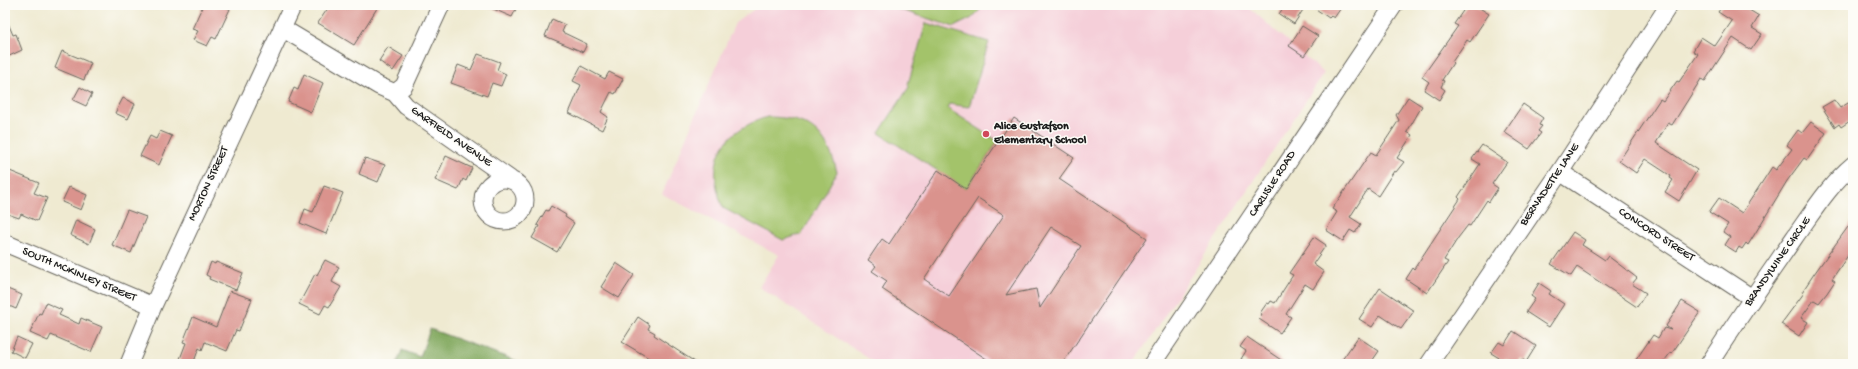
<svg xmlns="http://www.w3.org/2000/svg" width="1858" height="369" font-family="'Gochi Hand',sans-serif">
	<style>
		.built { fill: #f5cfd9 }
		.green { fill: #a3c36b; stroke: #607044 }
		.forest { fill: #82a95f; stroke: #4f623e }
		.building { fill: #da938d; fill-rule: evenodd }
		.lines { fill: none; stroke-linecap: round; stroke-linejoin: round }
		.minor-casing { stroke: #66645b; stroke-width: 19 }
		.minor { stroke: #fff; stroke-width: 17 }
		.poi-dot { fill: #d1495b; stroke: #fdfcf7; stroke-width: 1.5 }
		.labels { text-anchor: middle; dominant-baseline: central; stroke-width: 3; stroke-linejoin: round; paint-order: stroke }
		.poi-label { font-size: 12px; font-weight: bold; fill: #1c1c1c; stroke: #fdfcf7; text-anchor: start }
		.street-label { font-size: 12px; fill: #1c1c1c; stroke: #fdfcf7 }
	</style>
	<rect width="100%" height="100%" fill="#fdfcf7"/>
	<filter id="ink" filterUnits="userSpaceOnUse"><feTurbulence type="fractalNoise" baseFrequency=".025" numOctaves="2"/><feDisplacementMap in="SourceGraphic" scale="8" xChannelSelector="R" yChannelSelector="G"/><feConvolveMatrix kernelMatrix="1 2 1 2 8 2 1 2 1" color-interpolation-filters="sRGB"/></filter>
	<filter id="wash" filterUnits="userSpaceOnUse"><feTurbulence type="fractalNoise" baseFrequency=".012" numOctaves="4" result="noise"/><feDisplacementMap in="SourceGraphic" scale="16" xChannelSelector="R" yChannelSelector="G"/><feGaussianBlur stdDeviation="0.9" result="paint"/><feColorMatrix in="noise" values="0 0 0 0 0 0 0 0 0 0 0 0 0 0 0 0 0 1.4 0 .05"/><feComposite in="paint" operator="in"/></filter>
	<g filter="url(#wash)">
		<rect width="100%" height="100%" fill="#efead1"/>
		<path class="built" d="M760 5H1246L1324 73 1133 364H877L759 287 779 255 662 194 735 23Z"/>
		<path class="green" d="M886 5H985L972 18 954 27Z
			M926 23 989 42 969 107 949 104 947 108 998 141 966 189 879 133 909 87 908 84Z
			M767 117C808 117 827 132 837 172L802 234 783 240 723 208C705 162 720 132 767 117Z"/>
		<path class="forest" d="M430 329 525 364H397L402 350 420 357Z"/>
		<g id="blocks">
			<path class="building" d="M203 5H221L230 9 216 39 212 37 207 46 193 40 198 31 192 29Z
				M330 5H379L354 45 318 23Z
				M484 5H518L512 17Z
				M1285 5H1306L1294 24 1279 14Z
				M1310 5H1343L1334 18 1331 16 1329 18Z
				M1467 5H1475L1489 14 1470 42 1467 40 1452 62 1453 63 1442 80 1444 81 1441 87 1445 90 1439 100 1424 90 1429 82 1422 77 1458 26 1454 24Z
				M1723 5H1741L1759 16 1752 28 1762 34 1751 50 1733 38 1705 81 1701 79 1672 125 1668 123 1656 143 1697 170 1679 201 1665 192 1673 180 1670 178 1671 176 1645 159 1636 173 1619 161 1660 99 1663 101 1677 81 1679 82 1698 54 1693 51 1701 37 1715 46 1732 21 1718 12Z
				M5 16 13 35 16 34 22 50 5 58Z
				M552 19 565 25 562 32 587 44 583 52 545 36Z
				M1302 26 1318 36 1304 56 1289 46Z
				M388 47 403 56 393 71 379 61Z
				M62 51 91 63 84 80 55 68Z
				M478 54 500 62 497 70 506 74 501 86 492 83 487 96 451 83 458 65 471 70Z
				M581 66 605 79 609 72 623 79 615 94 611 92 601 112 608 117 602 130 569 113 581 85 573 81Z
				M304 74 323 83 311 112 288 102 294 88 298 90Z
				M80 87 92 94 86 106 73 100Z
				M1408 97 1422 106 1407 132 1412 135 1397 158 1404 162 1396 172 1394 171 1378 196 1368 189 1350 217 1361 224 1355 233 1350 230 1343 241 1326 230 1337 212 1332 209 1371 152 1376 155 1399 120 1396 115Z
				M123 98 135 104 128 119 115 113Z
				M1834 100 1840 108 1853 100V119L1841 127 1839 124 1835 127 1822 107Z
				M1523 104 1543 118 1539 125 1542 126 1538 131 1541 133 1529 149 1504 132Z
				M1014 118 1074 158 1059 179 1147 238 1062 364H994L882 289 887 281 872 271 876 266 868 260 882 239 889 244 938 170 966 189ZM978 198 1004 215 949 296 924 279ZM1051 227 1081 246 1040 308 1036 289 1006 295Z
				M1811 122 1826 133 1807 160 1804 158 1787 181 1748 245 1746 243 1742 249 1739 247 1736 252 1725 245 1730 237 1723 232 1728 224 1709 212 1719 198 1742 213 1772 167 1776 170 1792 149 1787 145 1798 130 1802 133Z
				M160 131 172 136 159 165 140 156 150 136 156 139Z
				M1482 145 1507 162 1492 184 1498 188 1489 202 1487 200 1470 226 1468 225 1458 238 1444 260 1448 262 1427 293 1406 279 1413 268 1414 269 1460 199 1458 197 1480 164 1472 159Z
				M446 156 472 168 466 181 463 179 458 190 435 180Z
				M365 158 385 165 378 182 359 174Z
				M5 169 39 183 34 193 47 198 37 221 21 214 19 218 5 213Z
				M324 186 343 193 326 234 300 223 305 209 313 212Z
				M69 187 87 195 81 210 62 202Z
				M551 206 566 215 565 217 574 223 557 252 532 238 539 226 537 225 546 210 548 211Z
				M127 210 146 217 131 253 112 245Z
				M76 220 95 229 89 244 70 235Z
				M1853 220V248L1832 279 1835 281 1827 293 1819 303 1814 300 1801 318 1808 322 1799 336 1781 324 1804 293 1802 292 1814 274Z
				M1573 232 1585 240 1582 245 1605 260 1608 256 1637 278 1632 284 1646 293 1637 307 1577 267 1571 276 1551 264Z
				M1314 237 1326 245 1313 264 1324 272 1313 289 1305 284 1286 314 1291 317 1280 333 1259 319 1262 314 1260 313 1267 303 1269 304 1271 301 1275 303 1293 275 1289 273Z
				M325 260 339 267 332 282 341 287 329 307 325 305 320 314 299 304 315 274 317 275Z
				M211 262 215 264 216 262 243 273 236 290 209 279 210 277 206 275Z
				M616 263 634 275 619 298 601 287Z
				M1539 283 1551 291 1549 294 1564 304 1549 327 1526 312 1535 299 1531 296Z
				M5 288 22 295 16 309 5 304Z
				M1380 288 1414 311 1401 329 1380 315 1372 327 1359 319Z
				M230 291 252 299 239 331 236 330 227 351 205 342 202 350 199 348 193 364H178L186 343 183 342 193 317 216 327Z
				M1682 301 1700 312 1672 353 1671 352 1662 364H1633L1653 335 1658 338 1664 328 1671 330 1666 326Z
				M46 303 62 310 59 315 79 324 81 318 102 327 91 352 51 335 48 341 30 333 39 313 41 314Z
				M638 317 650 325 648 329 655 333 654 335 698 364H659L622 342Z
				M1513 331 1536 346 1526 362 1522 359 1519 364H1514L1505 358 1504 361 1491 353 1499 342 1504 345Z
				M17 337 32 344 25 358 11 351Z
				M1247 337 1287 364H1249L1241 359 1246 351 1240 347Z
				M1358 337 1379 351 1370 364H1339Z"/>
		</g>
	</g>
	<g filter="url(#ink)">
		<use href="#blocks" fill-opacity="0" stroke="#66645b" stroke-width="1"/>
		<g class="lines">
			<g class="minor-casing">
				<path id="minor" d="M282 28 379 86 395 93 406 106 510 179
					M395 93 404 86 441 5
					M1560 172 1752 298
					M483 200a21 21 0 1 1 42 0a21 21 0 1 1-42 0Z
					M5 243 153 306
					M129 364 153 306 293 5
					M1152 364 1394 5
					M1429 364 1560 172 1669 5
					M1709 364C1736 321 1765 280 1794 238 1812 213 1829 185 1853 165"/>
			</g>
			<use href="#minor" class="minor"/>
		</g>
	</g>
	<circle class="poi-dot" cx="986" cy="134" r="4"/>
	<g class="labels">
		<g class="poi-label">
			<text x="994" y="127">Alice Gustafson<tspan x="994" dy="14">Elementary School</tspan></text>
		</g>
		<g class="street-label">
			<text transform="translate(451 137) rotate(35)">GARFIELD AVENUE</text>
			<text transform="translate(209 184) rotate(-65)">MORTON STREET</text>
			<text transform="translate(1273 184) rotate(-57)">CARLISLE ROAD</text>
			<text transform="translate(1550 185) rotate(-56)">BERNADETTE LANE</text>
			<text transform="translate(1656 235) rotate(33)">CONCORD STREET</text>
			<text transform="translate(1778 262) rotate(-55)">BRANDYWINE CIRCLE</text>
			<text transform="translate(79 275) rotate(23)">SOUTH MCKINLEY STREET</text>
		</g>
	</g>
	<rect width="1858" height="369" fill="none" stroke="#fdfcf7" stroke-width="20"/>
</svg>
